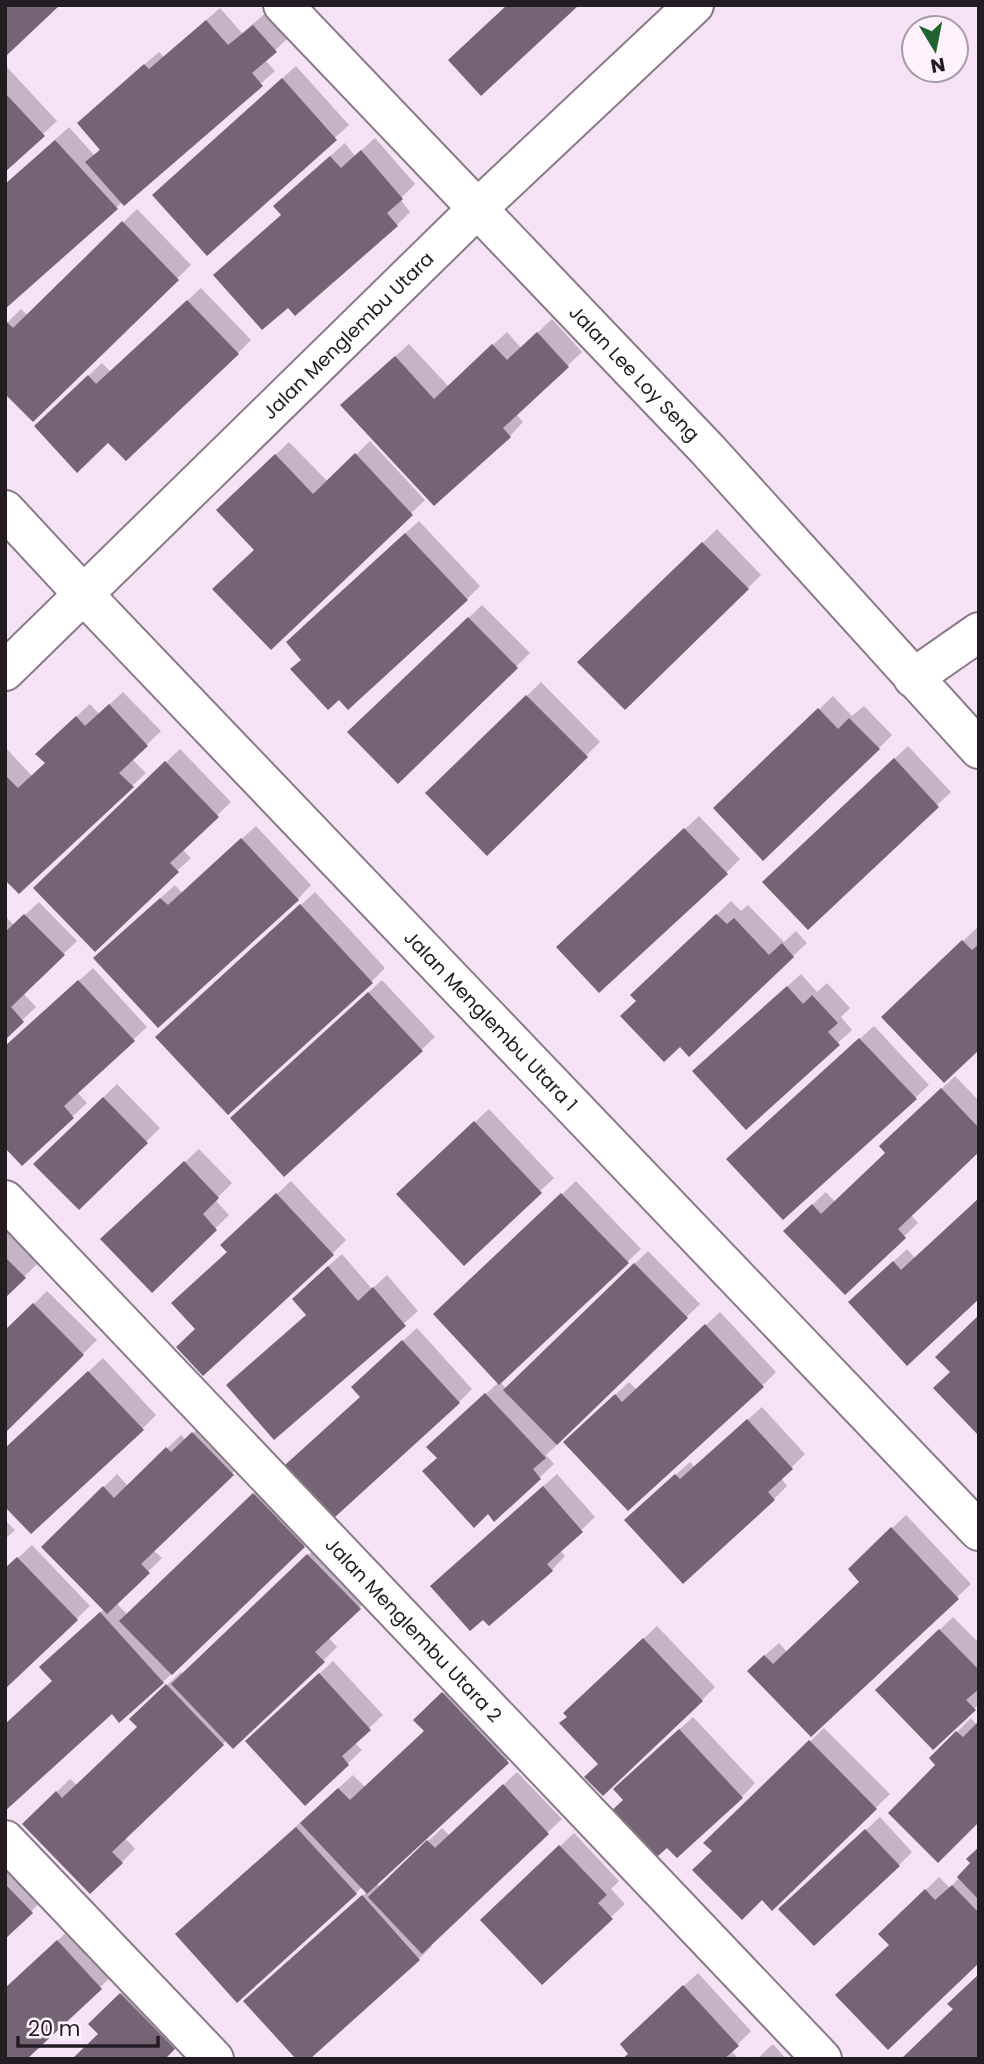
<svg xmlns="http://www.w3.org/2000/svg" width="984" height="2064" font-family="Poppins,sans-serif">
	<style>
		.shadow { fill: #0003 }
		.building { fill: #756474 }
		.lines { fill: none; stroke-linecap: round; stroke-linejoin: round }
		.minor-casing { stroke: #8b7889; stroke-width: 42 }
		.minor { stroke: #fff; stroke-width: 38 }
		.labels { text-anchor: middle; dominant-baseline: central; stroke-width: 5; stroke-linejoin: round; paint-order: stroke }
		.street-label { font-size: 19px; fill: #231c23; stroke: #fef2fd }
	</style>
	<rect width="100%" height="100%" fill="#f6e2f5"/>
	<path class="shadow" d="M220 8 242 33 267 12 289 37 265 60 275 71 124 204 122 202 116 208 5 185 69 127 94 155 101 148 92 110 159 52 164 57Z
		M5 65 57 121 5 169Z
		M296 66 349 125 207 254 167 182Z
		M375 138 415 184 400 199 410 212 397 225 283 214 288 193 345 143 355 156Z
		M137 209 191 265 33 420 5 325 21 309 28 316Z
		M201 288 251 340 238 353 108 440 49 413 102 363 111 372Z
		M552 319 582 352 516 414 523 422 510 436 356 392 409 344 448 386 507 332 521 348Z
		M370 441 425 500 271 647 256 550 232 497 289 442 328 482Z
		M419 521 480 586 467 599 303 659 301 628Z
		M717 529 761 575 625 708 580 662Z
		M482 605 530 653 398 782 350 732Z
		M541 682 600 742 487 853 428 793Z
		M123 692 161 731 132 759 146 773 132 786 5 877V747L32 776 47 762 51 740 90 704 99 714Z
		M833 696 852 716 864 706 892 735 879 748 729 795Z
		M908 746 951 792 809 927 778 869Z
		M180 749 231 802 182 849 191 858 177 871 49 874Z
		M699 816 740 859 726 873 572 934Z
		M256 826 311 885 298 899 109 945 175 885 182 893Z
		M315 892 385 968 371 982 171 1024Z
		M731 901 741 911 748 905 784 942 796 931 807 943 793 956 680 1045 638 1001 646 982Z
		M39 902 77 941 23 993 36 1007 5 1037V916L14 925Z
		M977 928 979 930V1047L897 1003Z
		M93 968 147 1027 77 1092 87 1103 22 1163 5 1048Z
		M801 974 817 992 827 983 850 1008 841 1017 852 1030 746 1127 708 1058Z
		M382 980 435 1037 421 1050 246 1105Z
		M874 1026 929 1085 915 1098 742 1146Z
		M955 1076 979 1101V1150L911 1215 918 1223 845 1293 799 1217 826 1192 835 1202 887 1153 895 1133Z
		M117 1084 160 1128 79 1208 35 1164Z
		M489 1109 554 1178 464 1263 412 1180Z
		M199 1149 232 1183 215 1200 229 1215 152 1290 116 1226Z
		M291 1181 346 1240 332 1254 197 1328 236 1232Z
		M576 1181 641 1249 500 1382 506 1388 648 1251 700 1304 557 1442 558 1444 546 1455 554 1464 495 1519 438 1457 442 1434 499 1382 448 1300Z
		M5 1230 38 1263 5 1296Z
		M907 1249 915 1258 907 1363 864 1289Z
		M342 1254 372 1289 387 1275 418 1311 274 1438 307 1314V1285Z
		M47 1291 97 1340 5 1431V1333Z
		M720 1312 776 1372 762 1386 579 1428 629 1382 636 1389Z
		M417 1328 472 1389 459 1402 362 1396 367 1374Z
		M103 1358 156 1415 142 1429 5 1449Z
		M762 1407 805 1454 781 1478 787 1486 774 1499 640 1507 690 1462 695 1467Z
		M207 1420 246 1460 153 1550 162 1558 116 1603 128 1615 268 1480 318 1532 163 1682 120 1721 112 1712 54 1681 55 1654 104 1609 43 1547 117 1474 128 1486 181 1435 186 1440Z
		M557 1474 595 1517 560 1550 565 1556 552 1570 446 1572Z
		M906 1515 971 1584 811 1735 763 1657 779 1643 787 1652 862 1581 850 1569Z
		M5 1520 15 1530 5 1539Z
		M322 1542 373 1594 328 1637 337 1647 324 1660 233 1747 227 1740 125 1838 135 1849 122 1862 24 1824 70 1779 77 1785 139 1727 145 1706 181 1672 183 1674Z
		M32 1545 90 1606 76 1619 5 1570Z
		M953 1617 979 1643V1704L933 1748 878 1690Z
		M657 1626 715 1687 702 1700 600 1763 569 1716 579 1700Z
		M333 1661 383 1715 354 1742 362 1750 305 1804 261 1728Z
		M457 1680 521 1748 376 1883 380 1887 442 1828 450 1836 517 1772 562 1819 430 1943 432 1946 419 1959 259 1988 367 1892 362 1887 356 1893 191 1921 353 1775 365 1787 426 1730 416 1720Z
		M693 1717 755 1783 742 1797 625 1800 629 1775Z
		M971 1718 977 1725 938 1765 931 1758Z
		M824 1728 890 1794 772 1908 705 1843Z
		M880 1817 912 1852 899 1865 794 1896Z
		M574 1833 619 1881 611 1889 625 1904 611 1917 496 1907Z
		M979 1849V1961L891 1944 881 1934 939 1877 950 1888 972 1863Z
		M5 1857 45 1898 5 1936Z
		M71 1928 114 1974 24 2059 5 1989Z
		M698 1973 751 2031 731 2051 739 2059H624L630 2053 635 2031Z
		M134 1981 187 2035 162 2059 100 2034 90 2024Z
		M773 2044 786 2059H757Z"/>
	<path class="building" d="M5 5H60L5 57Z
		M507 5H579L481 96 448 60Z
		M206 20 228 45 253 25 277 52 252 73 263 86 124 206 85 162 100 150 77 123 144 64 149 69Z
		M282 78 337 140 207 256 152 195Z
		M5 93 45 136 5 172Z
		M55 140 118 209 5 309V184Z
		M361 150 403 199 387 213 398 226 295 316 288 308 262 330 213 275 281 215 273 206 330 156 341 168Z
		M122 221 179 280 33 422 5 394V320L13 328Z
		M187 300 239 354 126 461 108 443 77 473 34 426 88 375 96 384Z
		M537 332 569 367 503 428 511 437 434 506 340 405 395 356 434 399 492 344 507 360Z
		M355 453 413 515 271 650 212 589 254 550 216 510 275 454 313 494Z
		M405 533 468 600 348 710 339 700 328 710 290 669 301 660 286 642Z
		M702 542 749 589 625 710 577 662Z
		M468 617 518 668 398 784 347 732Z
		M526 695 588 757 487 856 425 793Z
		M109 704 148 746 119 773 134 787 19 894 5 880V775L18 788 45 763 35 754 76 716 85 726Z
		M818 708 838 729 849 718 880 749 763 861 713 808Z
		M894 758 939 807 808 930 762 882Z
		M165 761 219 817 170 863 179 872 95 952 33 888Z
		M684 828 728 874 599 993 556 947Z
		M241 838 299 900 158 1028 93 958 160 898 168 905Z
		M300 904 373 983 228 1115 155 1037Z
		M24 914 65 955 11 1007 24 1022 5 1040V932Z
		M716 914 727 924 734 918 769 955 782 943 794 957 689 1057 680 1047 664 1062 620 1016 636 1001 630 995Z
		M962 940 972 950 979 944V1050L944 1083 881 1017Z
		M78 980 135 1041 64 1106 74 1118 22 1166 5 1148V1046Z
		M787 986 803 1004 812 995 838 1023 828 1032 840 1045 746 1130 692 1071Z
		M368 992 423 1051 284 1177 230 1118Z
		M859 1038 917 1099 783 1220 726 1159Z
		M941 1088 979 1128V1152L898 1229 906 1238 845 1295 783 1231 812 1204 821 1214 885 1153 879 1146Z
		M103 1097 148 1143 79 1210 33 1164Z
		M474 1121 542 1193 464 1266 396 1194Z
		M184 1161 219 1198 203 1214 217 1230 152 1293 100 1239Z
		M276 1193 334 1255 203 1376 176 1347 195 1329 171 1303 227 1252 220 1245Z
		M561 1193 629 1263 499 1385 433 1314Z
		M979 1198V1299L907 1366 848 1302 893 1261 901 1270Z
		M5 1257 26 1278 5 1298Z
		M634 1263 688 1318 557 1445 503 1390Z
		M328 1266 358 1301 373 1287 406 1326 274 1440 226 1385 306 1315 292 1299Z
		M33 1303 84 1355 5 1433V1330Z
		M979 1315V1436L933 1388 950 1372 935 1357Z
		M705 1324 764 1387 628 1511 563 1442 615 1394 622 1402Z
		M402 1340 460 1403 335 1517 285 1465 360 1397 351 1387Z
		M88 1371 144 1430 31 1534 5 1507V1448Z
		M485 1393 546 1458 533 1469 541 1479 494 1522 488 1514 474 1528 422 1471 437 1458 426 1447Z
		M747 1419 793 1469 768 1492 775 1500 683 1584 624 1520 675 1474 680 1479Z
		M192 1432 234 1475 141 1564 150 1573 107 1614 41 1547 103 1486 114 1498 166 1447 171 1452Z
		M543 1486 583 1532 547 1564 553 1571 489 1626 483 1620 470 1631 430 1586Z
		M253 1493 305 1547 172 1675 119 1621Z
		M891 1527 959 1599 811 1737 747 1671 764 1655 773 1664 859 1582 848 1569Z
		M307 1554 361 1609 315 1652 325 1662 233 1749 171 1684Z
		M17 1557 78 1620 5 1689V1568Z
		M100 1612 164 1683 119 1723 112 1714 5 1811V1724L52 1681 39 1667Z
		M939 1629 979 1670V1689L966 1700 976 1710 933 1750 875 1690Z
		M643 1638 703 1701 603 1796 584 1777 598 1764 559 1723 567 1717 563 1713Z
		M319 1673 371 1730 342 1756 349 1765 305 1806 245 1741Z
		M166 1684 224 1745 112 1852 123 1863 90 1894 22 1824 56 1791 62 1798 137 1727 129 1719Z
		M442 1692 509 1763 367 1894 300 1823 338 1788 350 1800 424 1731 413 1720Z
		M979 1721V1822L938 1863 888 1813 935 1765 929 1758 956 1731 963 1737Z
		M679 1729 743 1798 677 1858 667 1848 650 1863 606 1816 623 1800 613 1789Z
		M809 1740 877 1809 772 1911 762 1900 742 1920 692 1870 712 1851 703 1843Z
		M503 1784 549 1834 422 1954 368 1897 427 1840 435 1848Z
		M296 1827 357 1894 237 2003 175 1934Z
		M865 1829 900 1866 814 1946 778 1909Z
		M559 1845 607 1895 598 1903 613 1919 542 1985 480 1920Z
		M979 1847V1900L957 1877 970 1863 966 1859Z
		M5 1884 33 1913 5 1939Z
		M952 1885 979 1913V1963L888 2050 835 1995 889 1945 878 1934 925 1889 935 1900Z
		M362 1895 420 1960 310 2059H296L243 2001Z
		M57 1940 102 1989 27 2059H5V1988Z
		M979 1974V2059H901L953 2009 947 2004Z
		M683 1985 739 2046 724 2059H622L628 2054 620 2044Z
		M120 1993 175 2049 165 2059H72L98 2034 88 2024Z"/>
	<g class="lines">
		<g class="minor-casing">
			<g id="minor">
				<path id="s1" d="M283 5 707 449 979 749"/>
				<path id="s2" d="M5 510 84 595 979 1531"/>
				<path id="s3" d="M5 671 476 210 694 5"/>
				<path d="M913 678 979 632"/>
				<path id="s4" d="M5 1200 822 2059"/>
				<path d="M5 1840 214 2059"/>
			</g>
		</g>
		<use href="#minor" class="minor"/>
	</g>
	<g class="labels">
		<g class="street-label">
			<text stroke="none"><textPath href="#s3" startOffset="480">Jalan Menglembu Utara</textPath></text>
			<text stroke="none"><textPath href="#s1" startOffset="509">Jalan Lee Loy Seng</textPath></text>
			<text stroke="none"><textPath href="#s2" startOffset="705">Jalan Menglembu Utara 1</textPath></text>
			<text stroke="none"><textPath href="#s4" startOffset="593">Jalan Menglembu Utara 2</textPath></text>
		</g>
	</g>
	<rect width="984" height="2064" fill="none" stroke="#231c23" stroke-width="14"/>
	<g transform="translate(935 49) rotate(170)"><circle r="33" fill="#fef2fd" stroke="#a69ca6" stroke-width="2"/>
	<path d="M0-5L12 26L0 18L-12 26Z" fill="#206531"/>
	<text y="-10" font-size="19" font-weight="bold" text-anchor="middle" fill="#231c23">N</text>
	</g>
	<path d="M18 2036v10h140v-10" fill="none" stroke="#231c23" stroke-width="3.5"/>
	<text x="28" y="2036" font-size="21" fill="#231c23" stroke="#fef2fd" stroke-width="5" paint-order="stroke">20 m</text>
</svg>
